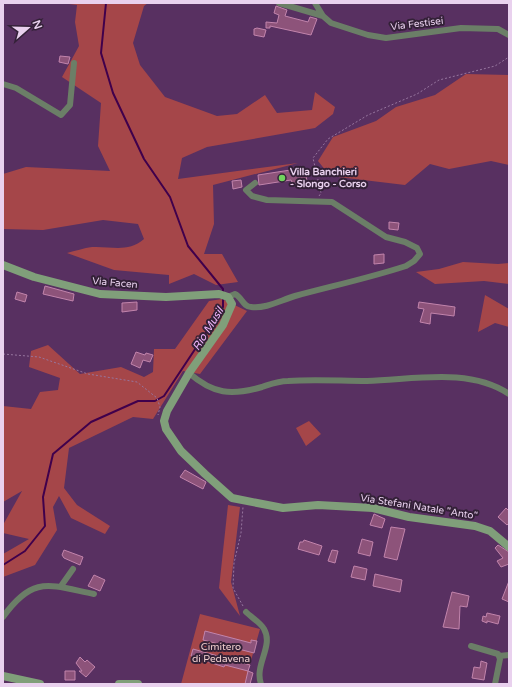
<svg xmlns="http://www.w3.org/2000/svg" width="512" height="687" font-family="'Varela Round',sans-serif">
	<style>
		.green { fill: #a54649 }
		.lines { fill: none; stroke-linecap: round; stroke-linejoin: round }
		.stream { stroke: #40004c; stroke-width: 2 }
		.building { fill: #8d537a; stroke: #c284ac }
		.path { stroke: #97769f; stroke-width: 1; stroke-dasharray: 2 2; stroke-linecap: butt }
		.street { stroke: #6b7e67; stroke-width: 6 }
		.secondary { stroke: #809f7a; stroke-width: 8 }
		.poi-dot { fill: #71d35e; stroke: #332137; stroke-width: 1.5 }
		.labels { text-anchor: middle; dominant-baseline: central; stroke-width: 4; stroke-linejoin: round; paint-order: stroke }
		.street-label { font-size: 10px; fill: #e9d1ee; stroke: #332137 }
		.poi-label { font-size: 10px; font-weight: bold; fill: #e9d1ee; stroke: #332137; text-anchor: start }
		.park-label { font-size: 10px; fill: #f1cfce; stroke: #332137 }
		.water-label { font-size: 11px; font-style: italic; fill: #f0b5fc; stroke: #332137 }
	</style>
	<rect width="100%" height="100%" fill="#583061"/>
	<path class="green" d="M61 3H148L144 6 133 43 140 65 165 97 217 116 237 114 265 95 277 113 312 110 315 92 335 107 333 114 315 128 207 147 182 158 178 179 298 163 213 185 214 224 204 254H222L238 282 216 285 194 274 169 284V275L114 270 67 253C75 251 84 248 92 247 111 246 128 253 144 239L138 224 103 220 43 230 3 229V174L26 167 110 171 98 146 101 103 62 77 79 46 75 22 77 5Z
		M466 74 509 75V165L491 161 449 169 430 164 405 185 330 176 318 161 333 137 376 121 396 107 435 95Z
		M463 262 498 264 509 263V284L484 281 435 284 416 272 439 269Z
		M485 295 509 309V327L495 323 478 332Z
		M222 299 247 311 200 374 183 371 153 419 133 417 69 448 64 488 77 505 110 526 105 534 71 518 59 496 53 507 57 530 35 565 3 577V554L29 539 3 533V525L22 491 3 502V406L31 409 40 392 58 390 60 378 29 367 31 351 48 345 80 374 121 367 144 377 153 372 154 349H175L209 301Z
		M309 421 321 434 306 446 296 428Z
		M228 505 240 507 231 582 240 616 219 588Z
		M200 614 260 629 248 671 253 673 250 684H181Z"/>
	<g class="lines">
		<path class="stream" d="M106 3 101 53 113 93 144 159 170 197 188 246 223 289V293
			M3 565 25 551 45 526 43 497 53 454 91 422 138 401H155L164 396 223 307V298"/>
	</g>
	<path class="building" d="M276 6 287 10 285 16 308 22 310 17 317 19 311 35 270 26V28H266V22L277 23 279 15 274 13Z
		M257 28 266 30 264 37 254 35V29Z
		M60 56 70 57 68 64 59 62Z
		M297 169 305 170 307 181 293 184 291 180 259 185 258 175Z
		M241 180 242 187 233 189 232 181Z
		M389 222 399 223 398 230 389 229Z
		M384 254V263L374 264V255Z
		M45 286 74 294 73 301 43 294Z
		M17 292 27 295 25 302 15 299Z
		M137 302V310L122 312V303Z
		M419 302 455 307 454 316 431 313 430 324 420 322 424 309 418 308Z
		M136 352 145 355 146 353 153 355 150 362 143 360 140 368 131 364Z
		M185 470 206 482 203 489 180 477Z
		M506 508 509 511V523L507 525 498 517Z
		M374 514 385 519 382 528 370 525Z
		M391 527 405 529 397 560 384 557Z
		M362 539 373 542 370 556 358 553Z
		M304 540 322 546 319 555 298 549 300 542H303Z
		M498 545 509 552V564L501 567 497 561 503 558 495 548Z
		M64 550 83 557 80 565 64 558 62 555Z
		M332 550 338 551 335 563 328 561Z
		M354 566 367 569 365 580 351 577Z
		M375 574 402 580 400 592 373 586Z
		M94 575 105 580 100 591 88 586Z
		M509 581V602L502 599Z
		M452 592 469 596 467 607 460 606 459 629 443 627Z
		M487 613 500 616 498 624 487 621V623L482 621 483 616 486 617Z
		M205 631 251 643V640L257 641 254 653 203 640Z
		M193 649 250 665 248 671 225 665 224 667 191 656Z
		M80 657 85 662 87 660 95 667 86 677 79 671H82L76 663Z
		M481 661 487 663 484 680 472 678 474 667 480 668Z
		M65 671H75V680H65Z
		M248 671 253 673 250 684H245Z"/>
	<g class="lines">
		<path class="path" d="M319 196 321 193 313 158 328 139 368 115 417 94 439 80 495 66 509 57
			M3 354 39 357 88 374 137 382 157 398 160 407 158 415
			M243 606 233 588 234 563 241 533 243 507"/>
		<path class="street" d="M279 3 323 16
			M315 3 323 16 331 23 368 35 386 38 461 28 498 29 509 35
			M3 84 16 88 61 115 70 105 74 63
			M228 297 235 294C242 297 243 307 251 307 266 309 281 300 295 296 332 286 369 278 406 266L414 261 420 254 417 248 405 242 386 237 332 202 267 200 252 196 246 190 255 183
			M189 373C213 394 231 396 262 387 271 384 278 381 288 381 314 379 341 381 367 381 413 380 468 367 509 394
			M61 586 73 569
			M246 612C251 617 261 623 264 629 274 646 254 665 261 684
			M3 617C33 575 49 585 94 594
			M471 646 498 654 500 659 495 684
			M499 656 509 655"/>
		<path class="secondary" d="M3 265 34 277 100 294 166 297 219 294 228 297 232 304 223 325 189 373 167 411 164 421 166 429 181 451 205 474 232 498 283 508 318 505 373 508 409 517 475 526 490 531 509 547
			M3 676 40 684
			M119 684H138"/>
	</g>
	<circle class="poi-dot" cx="282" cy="178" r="4"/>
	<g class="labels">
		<g class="street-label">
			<text transform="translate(417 24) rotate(-7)">Via Festisei</text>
			<text transform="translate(115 283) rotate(5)">Via Facen</text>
			<text transform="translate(419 507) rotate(9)">Via Stefani Natale "Anto"</text>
		</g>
		<g class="poi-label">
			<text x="290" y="172">Villa Banchieri<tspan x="290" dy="12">- Slongo - Corso</tspan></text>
		</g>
		<g class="park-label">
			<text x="221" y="647">Cimitero<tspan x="221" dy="12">di Pedavena</tspan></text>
		</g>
		<g class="water-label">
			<text transform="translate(208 329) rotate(-58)">Rio Musil</text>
		</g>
	</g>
	<rect width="512" height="687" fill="none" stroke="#e9d1ee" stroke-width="8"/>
	<g transform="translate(28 28) rotate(70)" stroke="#332137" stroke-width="3" paint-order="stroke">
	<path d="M0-3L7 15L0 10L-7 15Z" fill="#e9d1ee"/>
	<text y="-6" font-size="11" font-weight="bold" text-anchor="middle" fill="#e9d1ee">N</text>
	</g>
</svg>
